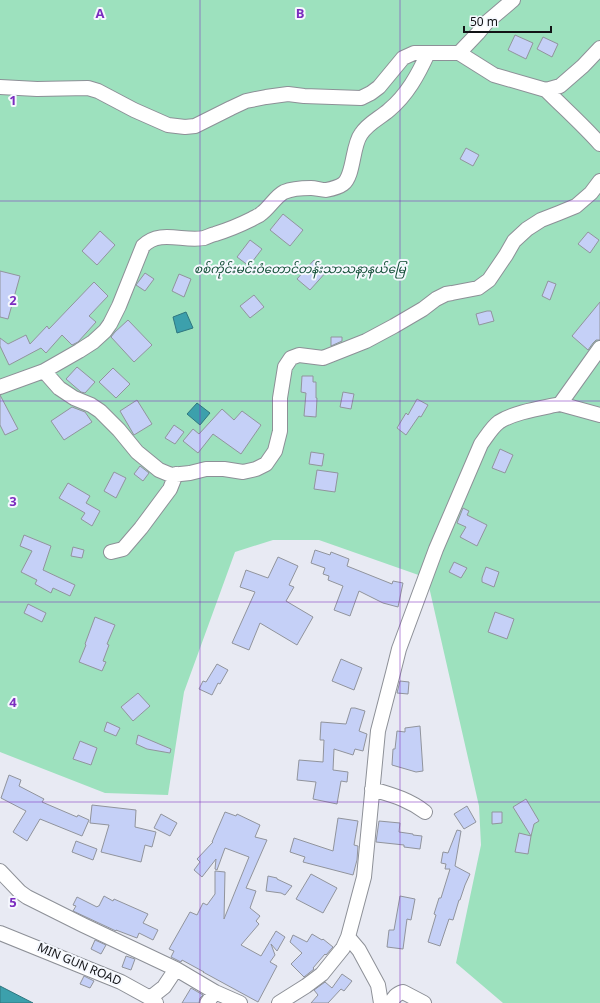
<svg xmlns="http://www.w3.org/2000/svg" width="600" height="1003" font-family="Georgia,'Noto Sans Myanmar',serif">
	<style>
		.green { fill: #9de1be }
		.water { fill: #3ca0ac; stroke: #2f767f }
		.building { fill: #c5d0f7; stroke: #91949c }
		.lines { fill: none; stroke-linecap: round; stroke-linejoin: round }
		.minor-casing { stroke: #8d9097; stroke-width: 16 }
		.minor { stroke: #fff; stroke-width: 14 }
		.grid { fill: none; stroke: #7b2cbf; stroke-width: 1; stroke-opacity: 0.55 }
		.labels { text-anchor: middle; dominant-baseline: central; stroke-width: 4; stroke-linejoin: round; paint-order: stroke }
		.park-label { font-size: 12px; font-style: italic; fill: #124e36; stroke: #f5f8fe }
		.street-label { font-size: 12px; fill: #121316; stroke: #f5f8fe }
		.grid-label { font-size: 13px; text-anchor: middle; font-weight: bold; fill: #7b2cbf; stroke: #f5f8fe; stroke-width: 4; stroke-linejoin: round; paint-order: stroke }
	</style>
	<rect width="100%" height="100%" fill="#e8eaf3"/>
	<path class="green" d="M0 0H600V1003H503L456 963 481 845 479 806 427 578 319 540H273L235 552 184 692 168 795 105 793 0 752Z"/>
	<path class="water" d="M186 312 193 328 177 333 173 317Z
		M197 403 210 413 200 425 187 414Z
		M0 986 33 1003H0Z"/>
	<path class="building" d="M515 35 533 43 526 59 508 50Z
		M543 37 558 44 552 57 537 49Z
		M466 148 479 155 473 166 460 159Z
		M283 214 303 230 290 246 270 230Z
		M100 231 115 245 97 265 82 251Z
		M588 232 599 240 590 253 578 244Z
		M250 240 262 249 249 266 237 257Z
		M314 260 327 271 310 290 297 279Z
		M0 271 20 276 8 319 0 317Z
		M145 273 154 279 145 291 136 285Z
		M179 274 191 279 184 297 172 291Z
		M548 281 556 284 550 300 542 296Z
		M94 282 108 296 89 316 96 322 78 342 72 345 62 335 46 353 41 348 9 365 0 346V338L8 344 26 335 30 344 47 326 49 329Z
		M254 295 264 307 250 318 240 306Z
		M600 302V340H596L593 343 588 350 572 336Z
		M487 311H491L494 321 479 325 476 314Z
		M128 320 152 345 134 362 111 337 115 332Z
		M331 337H342V341L331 346Z
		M77 367 95 382 85 393 81 392 66 379Z
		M113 368 130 384 116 398 99 382Z
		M302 376H313V382H316V398H317L316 417 304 416 306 393 301 392Z
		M343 392 354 394 351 409 340 407Z
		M0 395 18 429 5 435 0 425Z
		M417 399 428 405 421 417 419 416 406 435 397 428 406 413 408 415Z
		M137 400 152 424 134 435 120 411Z
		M72 407 85 412 92 422 64 440 51 421Z
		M222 409 234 420 242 411 261 425 241 454 213 434 198 453 183 441 193 429 199 434Z
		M174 425 184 432 175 444 165 438Z
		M500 449 513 455 505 473 492 468Z
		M311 452 324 454 322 466 309 464Z
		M140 466 149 473 143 481 134 474Z
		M317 470 338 473 335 492 314 489Z
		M114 472 126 478 116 498 104 491Z
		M68 483 90 496 86 503 100 511 92 526 81 519 85 513 59 498Z
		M463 508 469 511 467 515 487 525 477 546 460 537 466 527 457 523Z
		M24 535 51 546 43 570 75 585 70 596 53 588 51 593 35 584 37 580 21 572 32 551 20 546Z
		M73 547 84 550 82 558 71 556Z
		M315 550 330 555 331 552 349 559 347 566 392 584 393 581 403 583 398 607 383 603 359 591 350 616 334 610 343 586 328 580 329 576 323 574 325 568 311 563Z
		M278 557 298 566 289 585 294 587 286 601 313 617 297 645 260 623 249 650 232 643 255 592 240 587 246 570 268 578Z
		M454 562 467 568 461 578 449 572Z
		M486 567 499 572 494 587 482 582V578Z
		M28 604 46 613 42 622 24 613Z
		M495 612 514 619 507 639 488 632Z
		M95 617 115 625 107 644 109 645 103 661 106 662 102 671 79 662 86 645 85 644Z
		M341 659 362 668 354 690 332 681Z
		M217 664 228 670 220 684 218 683 212 695 199 689 203 681 206 682Z
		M400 681 409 682 408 694 397 693Z
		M138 693 150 706 133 721 121 707Z
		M351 708H355L365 711 359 731 367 734 363 751 355 749 353 755 334 749 333 770 348 772 347 782 341 781 337 804 313 799 316 782 297 780 299 760 323 762 324 740H320L321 722 346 724Z
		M107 722 120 728 116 736 104 731Z
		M420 726 423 771 416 772 392 765 393 749H395L397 731 405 732V728Z
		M138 735 171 749 170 753 147 749 136 744Z
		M80 741 97 748 91 765 73 759Z
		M9 775 21 780 19 786 44 799 42 802 77 817 78 815 89 820 82 836 40 819 27 841 13 832 26 811 1 798Z
		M526 799 539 821 534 824 531 836 513 807Z
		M92 805 136 810 135 827 156 832 152 847 145 845 141 862 101 852 109 825 90 823Z
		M467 806 476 822 464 829 454 814Z
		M225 812 236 816 237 814 260 825 255 837 267 840 246 888 256 891 250 908 260 916 256 921 259 924 241 945 261 956 276 931 285 937 277 951 271 944 275 955 270 962 277 966 258 1002 203 972H204L182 960 181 962 171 957 174 951 169 949 190 912 197 915 203 903 207 905 215 894V871L225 872 224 919 249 857 225 848 217 870 215 869 216 859 202 877 194 870 200 862 197 859 213 842H212Z
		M492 812H502V823L492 824Z
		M161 814 177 823 170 836 154 828Z
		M338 818 358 821 354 845 358 846 357 860 353 875 303 862 305 857 290 852 294 838 333 851Z
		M379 821 400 823 399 832 413 834V835L422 836 420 849 404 847V845L376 842Z
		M457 830 461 831 455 866 470 874 465 885 460 900H459L453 920 449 919 440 946 428 942 436 915 434 914 439 898H441L450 869H445L446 864 441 863 443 852 448 853Z
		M519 833 531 836 528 854 515 852Z
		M76 841 97 849 93 860 72 852Z
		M311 874 337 888 323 913 296 899Z
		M268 876 277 878V879L292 886 285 895 281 893 266 891Z
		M104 896 113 901 114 899 148 914 143 923 158 930 153 940 139 933 137 938 116 930V931L73 911 76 906 73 905 77 897 97 907 98 906H99Z
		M400 896 415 899 411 920 407 919 403 949 387 947 389 930H394Z
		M312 934 322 940 323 939 333 947 326 955 325 954 313 968 314 969 304 977 291 964 302 953 290 942 293 935 307 942Z
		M95 940 106 945 101 954 91 949Z
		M126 956 135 959 131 970 122 967Z
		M342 974 352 981 344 991 341 989 328 1003H311L318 995 314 990 325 982 332 988Z
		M84 976 94 981 90 988 80 984Z
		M191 988 203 995 200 998 199 1003H182Z"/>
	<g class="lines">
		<g class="minor-casing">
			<path id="minor" d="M459 53 478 33 487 22 513 0
				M0 87 37 89 88 88 98 91 134 110 168 125 185 127 195 126 231 108 246 101 266 97 288 94 304 96 361 98 371 93 379 87 403 58 414 53H459L494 75 546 90 560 86 583 66 600 48
				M546 90C564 108 583 125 600 144
				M44 371 59 388 74 398 91 405 100 411 119 430 137 452 159 470 171 475 190 473 206 469H224L243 472 256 469 266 464 275 451 280 431V398L285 367 291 358 299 355 323 358 366 341 394 326 423 309 436 299 446 294 452 293 478 288 489 280 506 255 514 241 527 229 541 220 559 213 576 206 591 193 600 181
				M0 387 44 371 79 351 93 342 105 331 110 324 119 306 143 246C160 229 183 242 204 238 207 237 211 235 215 234 228 230 240 225 252 219 255 217 259 216 262 213 269 208 276 196 284 192 291 189 302 188 311 188 316 188 321 190 326 190 331 189 339 187 343 184 354 176 352 146 361 134 368 123 380 118 389 110 407 95 418 75 428 53
				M560 404 600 415
				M111 552 123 549 141 528 170 489 176 474
				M372 789C392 795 408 799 425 812
				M0 871 20 892 27 897 83 925 176 969
				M0 933 121 982 150 998 156 1003
				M348 937 359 950 378 985 381 1003
				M150 998 164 987 176 969 215 992 240 1003
				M207 1003 215 992
				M279 1003 306 986 322 974 343 948 348 937 364 877 378 731 393 673 399 649 436 549 481 444C487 436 492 427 499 422 514 412 542 408 560 404L600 348
				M391 1003C394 997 396 994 403 992L424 1003"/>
		</g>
		<use href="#minor" class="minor"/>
	</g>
	<path class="grid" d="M200 0V1003M400 0V1003M0 201H600M0 401H600M0 602H600M0 802H600"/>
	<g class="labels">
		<g class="park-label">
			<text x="300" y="270">စစ်ကိုင်းမင်းဝံတောင်တန်းသာသနာ့နယ်မြေ</text>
		</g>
		<g class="street-label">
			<text transform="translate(79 965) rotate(23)">MIN GUN ROAD</text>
		</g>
	</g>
	<g class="grid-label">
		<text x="100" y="18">A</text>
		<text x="300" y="18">B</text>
		<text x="13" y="105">1</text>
		<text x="13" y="305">2</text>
		<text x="13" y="506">3</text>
		<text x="13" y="707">4</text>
		<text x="13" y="907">5</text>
	</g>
	<path d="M464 26v6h87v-6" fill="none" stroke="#121316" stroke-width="2"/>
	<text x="470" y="26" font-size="12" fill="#121316" stroke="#f5f8fe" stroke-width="3" paint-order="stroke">50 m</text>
</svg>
